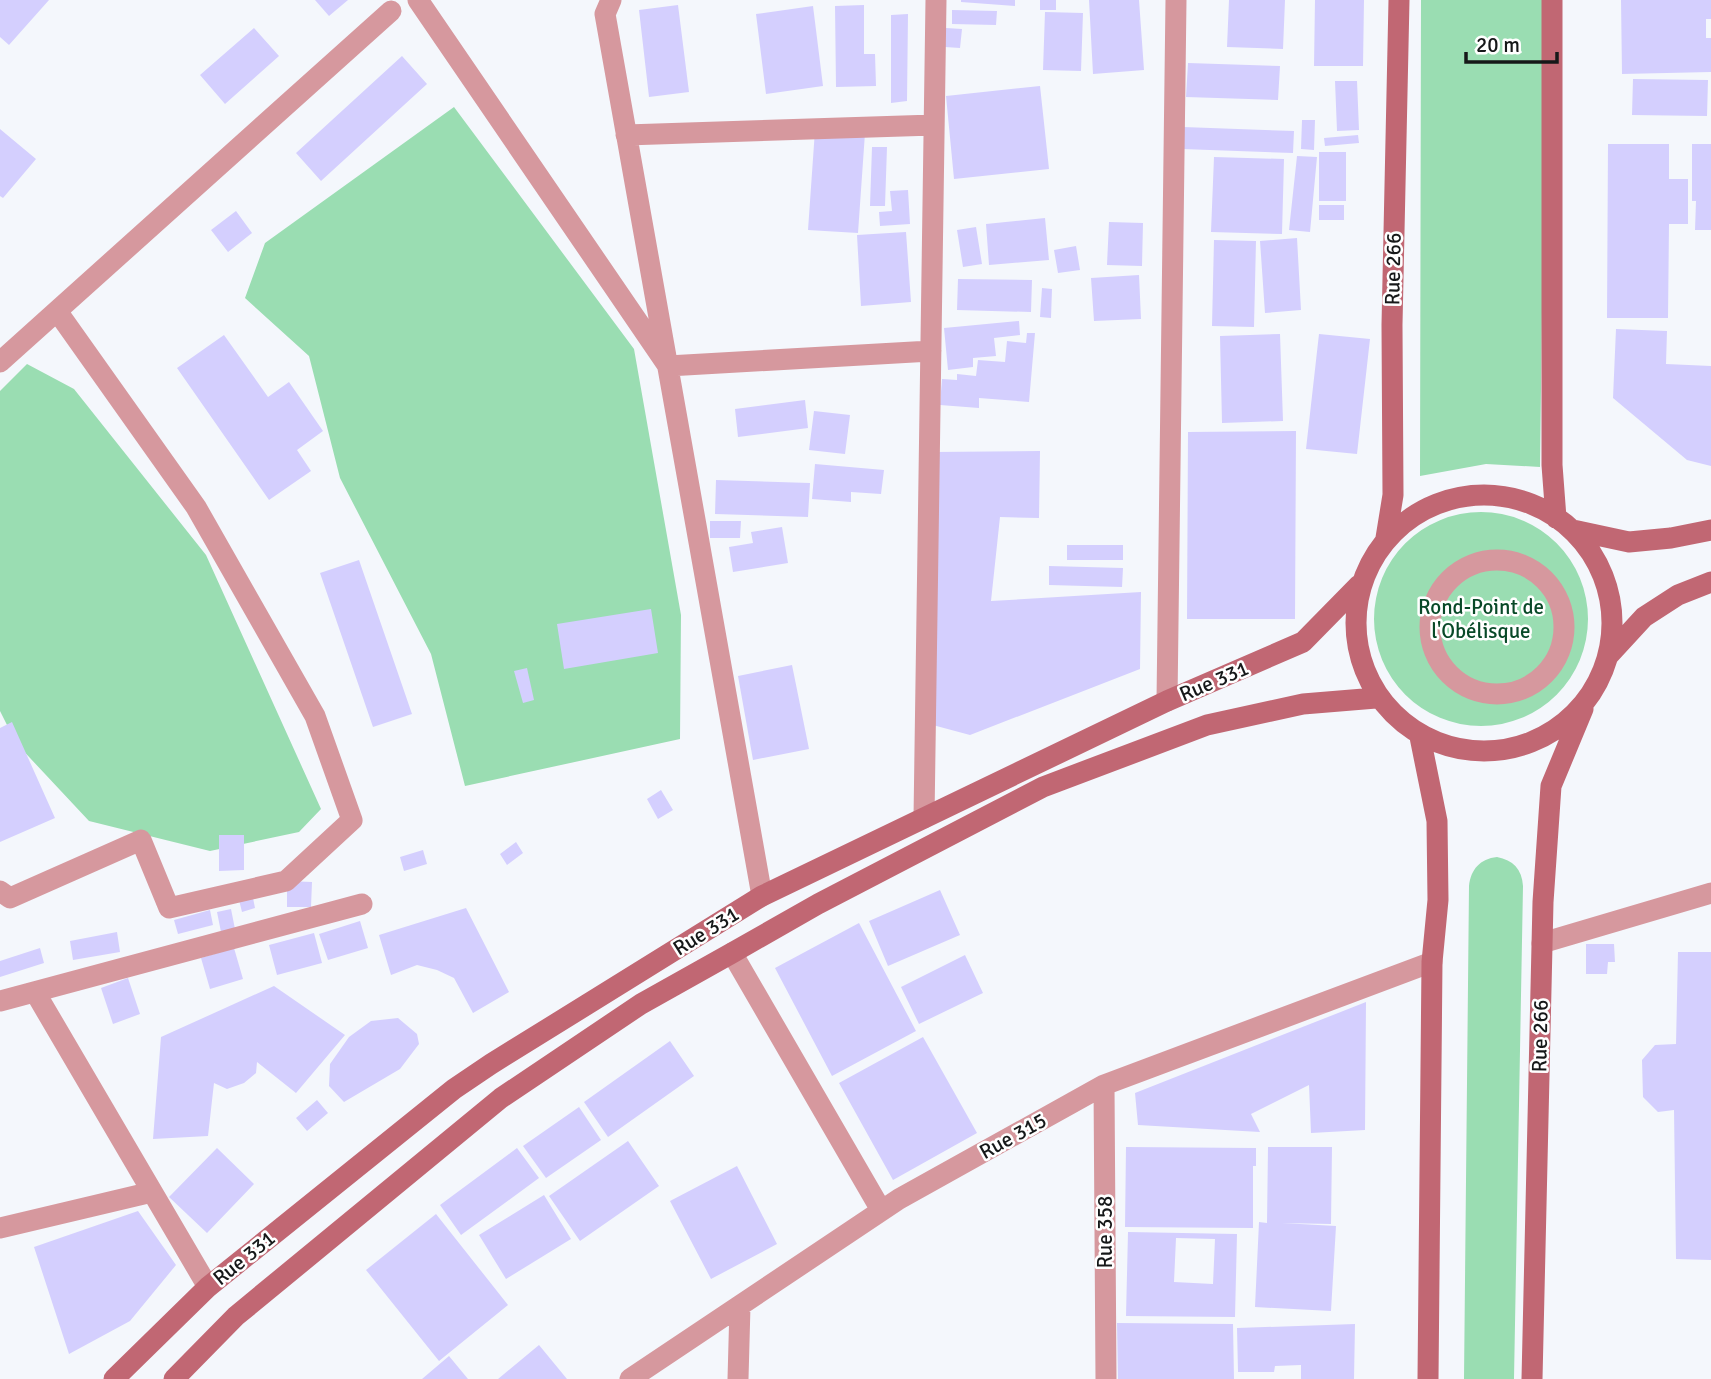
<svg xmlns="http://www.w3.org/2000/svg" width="1711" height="1379" font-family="Signika,sans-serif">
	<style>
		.green { fill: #9addb2 }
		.building { fill: #d4cffe; fill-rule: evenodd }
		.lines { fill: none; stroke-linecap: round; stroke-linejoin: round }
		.street { stroke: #d6989e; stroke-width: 21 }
		.secondary { stroke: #c16773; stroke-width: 21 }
		.labels { text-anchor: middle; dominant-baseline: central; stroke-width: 5; stroke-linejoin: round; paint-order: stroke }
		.street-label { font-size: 21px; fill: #161819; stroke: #fff }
		.park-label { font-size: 21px; fill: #084928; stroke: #fff }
	</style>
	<rect width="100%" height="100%" fill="#f4f7fc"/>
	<path class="green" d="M1421 0H1546L1540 467 1486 464 1420 476Z
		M454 107 634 349 681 615 680 739 465 786 431 654 340 478 309 356 245 298 265 243Z
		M27 364 74 389 206 555 321 809 299 832 210 851 89 821 16 743 0 711V391Z
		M1374 619a107 107 0 1 1 214 0a107 107 0 1 1-214 0Z
		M1497 857C1513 860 1522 869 1523 886L1514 1379H1464L1469 886C1471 869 1480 859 1497 857Z"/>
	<path class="building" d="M0 0H49L9 45 0 37Z
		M315 0H348L329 16Z
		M961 0H1015V6L961 2Z
		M1040 0H1056V10H1040Z
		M1089 0H1139L1144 70 1093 74Z
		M1229 0H1285L1283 49 1227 47Z
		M1315 0H1364L1363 66H1314Z
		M1621 0H1711V19H1706V38H1711V72L1622 74Z
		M678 5 689 92 649 97 639 10Z
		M864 5V54H875L876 86 836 87 835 6Z
		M813 6 823 86 766 94 756 14Z
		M952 10 997 11 996 25 952 24Z
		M1045 12 1083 13 1081 71 1043 70Z
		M908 14 907 101 891 103V15Z
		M254 28 279 56 225 104 200 75Z
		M946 28 962 29 960 48 945 47Z
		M402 56 427 84 321 181 296 153Z
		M1188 63 1280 66 1278 100 1186 97Z
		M1633 79 1708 80 1707 116 1632 115Z
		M1335 81H1357L1359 130 1337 131Z
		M1040 86 1049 169 954 179 946 96Z
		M1302 120H1315L1314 150 1301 149Z
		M1183 127 1294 131 1293 153 1182 149Z
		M0 129 36 159 3 198 0 196Z
		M815 130 865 133 858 233 808 230Z
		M1358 135 1359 143 1325 146 1324 138Z
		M1608 144H1669V179H1688V224H1669L1668 318H1607Z
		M1692 144H1711V230H1695L1696 201H1692Z
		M872 147H887L885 206H870Z
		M1319 152H1346V201H1319Z
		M1297 156 1317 157 1310 232 1289 230Z
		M1214 157 1284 159 1282 234 1211 232Z
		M908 190 910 224 880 226 879 212 892 211 890 191Z
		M1319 205H1344V220H1319Z
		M236 211 252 233 228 252 211 230Z
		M1045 218 1049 260 989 265 986 224Z
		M1109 222 1143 223 1142 266 1107 265Z
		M976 227 982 264 963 267 957 230Z
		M906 232 911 302 861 306 857 235Z
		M1297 238 1301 310 1265 313 1260 241Z
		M1214 240 1256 241 1254 327 1212 326Z
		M1076 246 1080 270 1058 273 1054 250Z
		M1139 275 1141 319 1094 321 1091 278Z
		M958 279 1032 280 1031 312 957 310Z
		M1042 288 1052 289 1051 318 1040 317Z
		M1019 321 1020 335 994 338 996 356 973 358V367L948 370 944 328Z
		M1616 329 1667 331 1666 364 1711 366V466L1687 460 1613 398Z
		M1027 333H1035L1029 402 979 398V408L940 405 942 379 957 380V374L976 376 978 360 1005 362 1007 341 1026 343Z
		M1280 334 1283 421 1222 423 1220 336Z
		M1319 334 1370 339 1357 454 1306 449Z
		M224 335 268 397 289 382 323 431 297 450 311 471 269 500 177 368Z
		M805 400 808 428 738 437 735 409Z
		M814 411 850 415 845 454 809 450Z
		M1296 431 1295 619H1187L1188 432Z
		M1040 451 1039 518 1000 517 991 601 1141 592 1140 669 970 735 929 724 935 452Z
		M815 464 884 470 881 494 851 492V502L812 499Z
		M716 480 810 483 808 517 715 514Z
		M710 521H741L740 538H710Z
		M782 527 788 563 733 572 729 547 753 543 751 532Z
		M1067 545H1123V560H1067Z
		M359 560 412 714 373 727 320 573Z
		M1049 566 1123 568 1122 587 1049 585Z
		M651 609 658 653 564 669 557 624Z
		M792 665 809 749 753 760 738 676Z
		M527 668 534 700 523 703 514 671Z
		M12 722 55 818 0 842V728Z
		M661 790 673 810 658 819 647 799Z
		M219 835H244V870L219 871Z
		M516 842 523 853 507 865 500 854Z
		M423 850 427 864 404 871 400 857Z
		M287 881 312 882 311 907H287Z
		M940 890 960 935 888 966 869 921Z
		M252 893 255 908 242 912 238 896Z
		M466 908 509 992 473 1013 454 978 437 970 417 965 391 975 379 935Z
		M231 909 235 929 221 932 217 912Z
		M210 910 213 925 178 934 174 920Z
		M360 921 368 948 328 960 319 934Z
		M859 923 916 1031 832 1076 775 968Z
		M117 932 120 952 73 960 70 941Z
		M314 933 322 963 277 975 269 945Z
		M1586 944H1614L1615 962H1608L1607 974H1586Z
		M40 948 44 963 0 977V961Z
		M234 948 243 979 210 989 201 958Z
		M1678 952H1711V1260L1676 1259 1674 1110 1658 1112 1643 1097 1642 1060 1655 1045 1676 1044Z
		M965 955 983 993 919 1024 901 987Z
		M128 978 140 1014 113 1024 101 988Z
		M274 986 345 1035 296 1093 257 1062 256 1073 244 1083 227 1089 214 1083 208 1136 153 1139 161 1037Z
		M1366 1002 1365 1130 1311 1133 1309 1085 1251 1114 1260 1132 1138 1125 1135 1093Z
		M398 1018 417 1034 419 1044 400 1069 344 1102 329 1086 330 1064 349 1037 371 1021Z
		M923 1037 977 1133 893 1180 839 1083Z
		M670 1041 694 1076 608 1137 584 1102Z
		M317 1100 328 1113 307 1131 296 1118Z
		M579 1107 601 1140 546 1178 523 1146Z
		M628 1141 659 1186 580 1241 549 1196Z
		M1126 1147 1256 1148V1166H1253V1228L1125 1227Z
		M1268 1147H1332L1331 1224 1282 1223 1336 1226 1331 1311 1255 1307 1259 1222 1267 1223Z
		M217 1148 254 1184 207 1233 169 1197Z
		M517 1148 539 1178 461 1235 440 1205Z
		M737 1166 777 1244 711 1279 670 1201Z
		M544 1195 571 1239 506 1279 479 1235Z
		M138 1211 176 1265 130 1321 69 1354 34 1247Z
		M436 1214 508 1305 439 1361 366 1270Z
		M1128 1232 1237 1234 1235 1317 1126 1316ZM1176 1238 1215 1239 1213 1284 1174 1282Z
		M1117 1323 1233 1324 1234 1379H1118Z
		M1355 1324 1354 1379H1301V1365L1275 1366 1274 1372H1238L1237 1328Z
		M539 1345 567 1379H498Z
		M449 1356 468 1379H422Z"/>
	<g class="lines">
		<path class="street" d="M418 0 668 366 931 351
			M611 0 605 14 762 896
			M626 135 934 125
			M0 362 391 11
			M1430 627a67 67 0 1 1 134 0a67 67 0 1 1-134 0Z
			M1167 701 1176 0
			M924 818 936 0
			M0 891 10 898 141 840 169 908 286 881 352 820 315 716 196 507 57 311
			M1542 943 1711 893
			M732 953 881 1210
			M35 992 208 1287
			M0 1001 362 904
			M1104 1085 1106 1379
			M0 1228 152 1192
			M630 1379 899 1199 1104 1085 1432 962
			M738 1379 740 1306"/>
		<path class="secondary" d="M1552 0V465L1556 518
			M1356 623a128 128 0 1 1 256 0a128 128 0 1 1-256 0Z
			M1573 530 1629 542 1671 538 1711 530
			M1386 538 1393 495 1392 325 1399 0
			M1609 655 1644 617 1678 595 1711 582
			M1420 737 1437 821 1438 900 1432 962 1428 1379
			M114 1379 208 1287 454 1089 491 1064 762 896 1167 701 1303 642 1359 585
			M174 1379 236 1316 501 1098 641 1004 732 953 818 904 1043 787 1207 725 1303 704 1376 698
			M1532 1379 1543 902 1551 786 1583 709"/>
	</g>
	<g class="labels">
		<g class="street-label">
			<text transform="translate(1393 269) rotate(-89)">Rue 266</text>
			<text transform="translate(1214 681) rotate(-23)">Rue 331</text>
			<text transform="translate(706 931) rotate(-32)">Rue 331</text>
			<text transform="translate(1540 1036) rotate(-89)">Rue 266</text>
			<text transform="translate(1013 1136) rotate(-29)">Rue 315</text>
			<text transform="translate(1105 1232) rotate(-90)">Rue 358</text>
			<text transform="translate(244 1258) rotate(-39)">Rue 331</text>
		</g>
		<g class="park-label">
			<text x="1481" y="607">Rond-Point de<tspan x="1481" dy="24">l'Obélisque</tspan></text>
		</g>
	</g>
	<path d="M1466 52v10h91v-10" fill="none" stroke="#161819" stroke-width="3.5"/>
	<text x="1476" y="52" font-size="21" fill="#161819" stroke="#ffffff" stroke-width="5" paint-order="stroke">20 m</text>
</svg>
